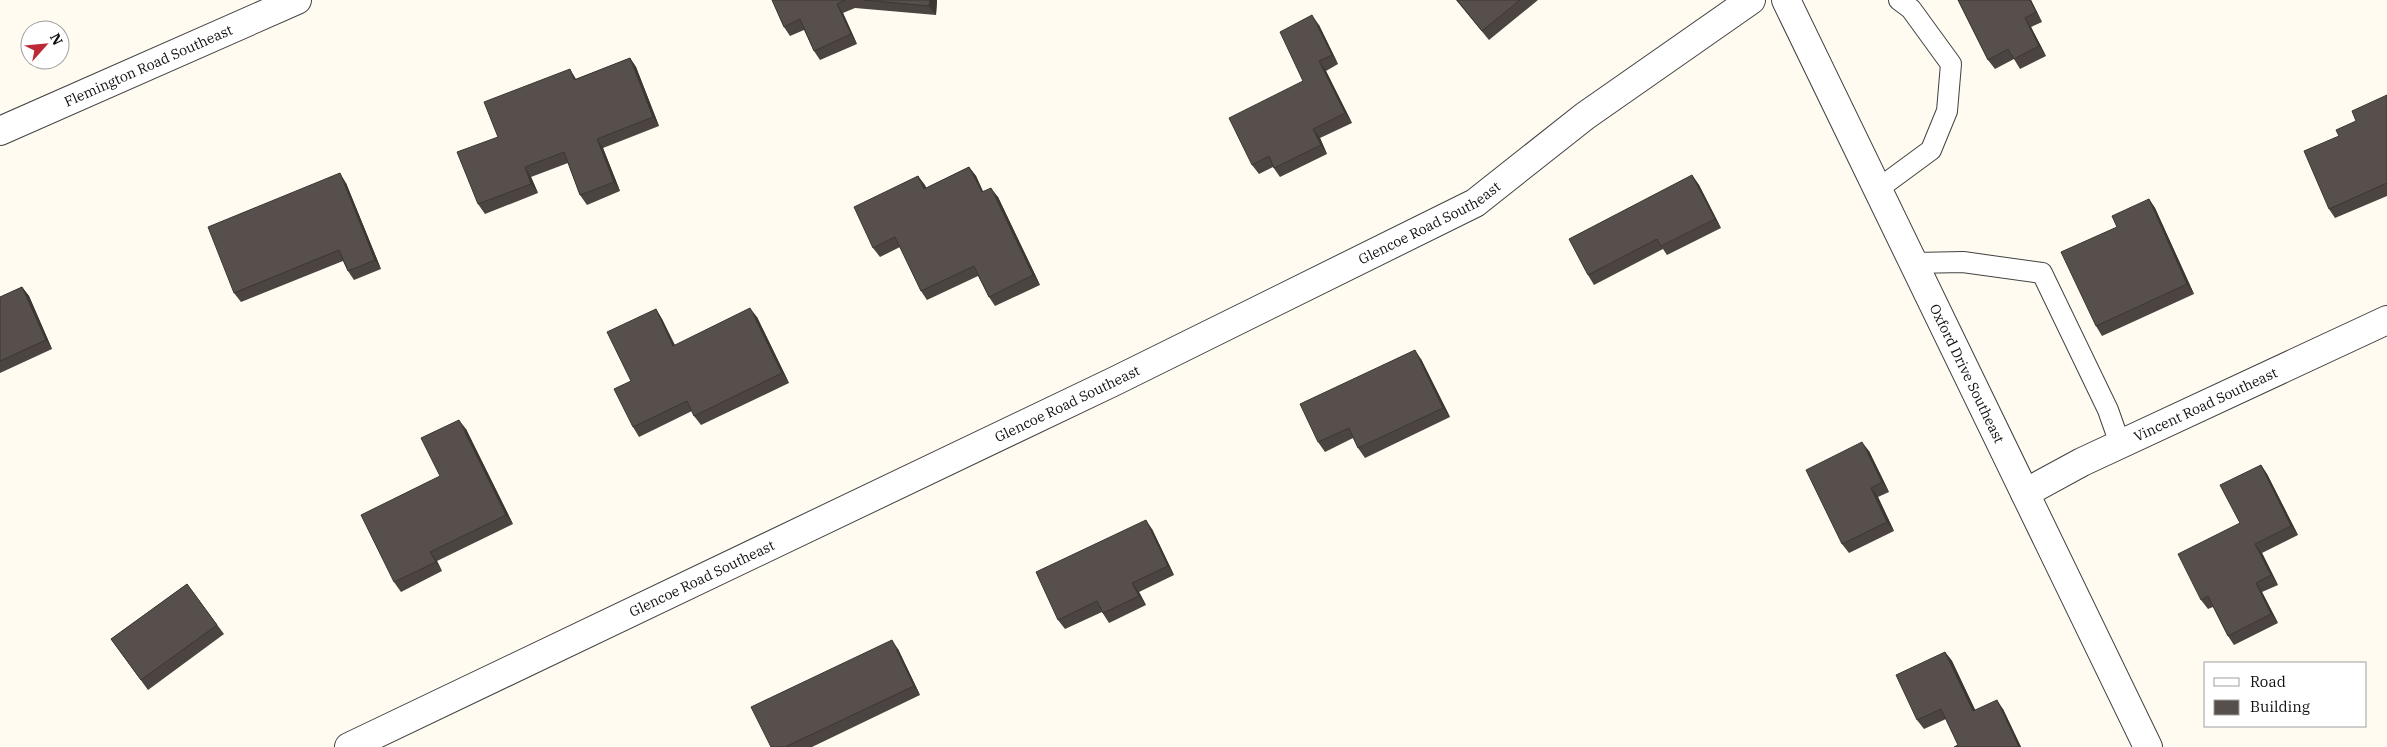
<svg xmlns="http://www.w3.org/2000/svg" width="2387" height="747" font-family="'IBM Plex Serif',serif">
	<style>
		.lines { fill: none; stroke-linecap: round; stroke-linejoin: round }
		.lane-casing { stroke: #424242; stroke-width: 22 }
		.street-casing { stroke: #424242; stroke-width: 30 }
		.lane { stroke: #fff; stroke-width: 20 }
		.street { stroke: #fff; stroke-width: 28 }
		.wall { fill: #4b4440 }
		.shaded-wall { fill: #3d3734 }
		.building { fill: #574f4b; stroke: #3d3734 }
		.labels { text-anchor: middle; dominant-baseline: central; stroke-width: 5; stroke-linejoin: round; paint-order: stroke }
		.street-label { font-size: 14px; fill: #0f0f0f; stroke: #fff }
	</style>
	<rect width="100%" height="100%" fill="#fffbf1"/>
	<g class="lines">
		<g class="lane-casing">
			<path id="lane" d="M1878 189 1931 150 1947 111 1951 64 1911 9 1899 0
				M1914 263 1963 262 2042 273 2108 410 2120 444"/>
		</g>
		<g class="street-casing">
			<g id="street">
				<path id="s1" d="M1786 0 2148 747"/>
				<path id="s2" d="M0 131 297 0"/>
				<path id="s3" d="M2025 493 2082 462 2387 320"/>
				<path id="s4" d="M349 747 1115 381 1475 203 1585 116 1751 0"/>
			</g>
		</g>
		<use href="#lane" class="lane"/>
		<use href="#street" class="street"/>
	</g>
	<path class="wall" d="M772 0H937L936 15 855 8 843 13 857 44 820 60 814 51 804 30 790 36 784 27Z
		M1456 0H1538L1489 40Z
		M1958 0H2031L2042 22 2031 27 2046 56 2020 69 2014 59 1995 69 1988 60Z
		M1319 25 1338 64 1326 71 1352 123 1320 138 1327 154 1280 177 1273 167 1259 174 1252 165 1303 81Z
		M630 58 636 67 659 126 603 148 620 191 587 205 580 195 568 163 531 177 538 193 485 214 478 204 498 137 576 79Z
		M2387 95V196L2335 218 2329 209 2339 136Z
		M969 167 976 176 983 192 998 197 1040 285 995 306 989 297 978 276 927 300 921 291 900 247 880 257 873 248 918 176 926 188Z
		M1692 175 1699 185 1721 228 1667 255 1663 249 1594 285 1588 275Z
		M346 183 381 269 354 280 348 271 343 261 241 302 234 293Z
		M2149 199 2155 208 2194 294 2102 336 2096 326 2117 227Z
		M22 287 29 296 52 349 0 373V297Z
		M656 309 662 319 675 345 757 317 789 383 701 425 694 416 692 411 639 437 633 427 631 381Z
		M1421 359 1450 417 1365 458 1358 448 1353 438 1325 452 1318 442Z
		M466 429 513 524 437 561 442 571 401 592 394 582 440 476Z
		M1869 451 1889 492 1878 497 1894 531 1849 553 1842 544Z
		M2261 465 2267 474 2298 535 2262 553 2278 585 2262 592 2278 623 2234 645 2228 636 2213 607 2208 609 2201 600 2240 523Z
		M1152 529 1174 575 1139 592 1146 605 1109 623 1102 612 1065 629 1058 620Z
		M187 584 224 634 148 690 111 639Z
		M898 649 920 695 812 747H771Z
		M1945 652 1952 661 1975 710 2003 709 2021 747H1954L1958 745 1946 719 1924 729 1917 720Z"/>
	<path class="shaded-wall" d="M930 0H937L936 15 929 6Z
		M2030 0H2031L2042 22 2036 12Z
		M837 4 843 13 857 44 851 34Z
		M1312 15 1319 25 1338 64 1332 55Z
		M2025 18 2031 27 2046 56 2039 46Z
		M630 58 636 67 659 126 653 117Z
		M1319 61 1326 71 1352 123 1345 113Z
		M570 69 576 79 574 80Z
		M1313 129 1320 138 1327 154 1321 145Z
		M597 139 603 148 620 191 614 182Z
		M525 167 531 177 538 193 531 184Z
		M969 167 976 176 988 202 982 192Z
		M340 173 346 183 381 269 375 260Z
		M1692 175 1699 185 1721 228 1715 219Z
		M918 176 925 185 931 198 924 189Z
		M991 188 998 197 1040 285 1033 275Z
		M2149 199 2155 208 2194 294 2187 284Z
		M22 287 29 296 52 349 46 340Z
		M750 308 757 317 789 383 782 373Z
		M656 309 662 319 679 355 673 346Z
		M1415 350 1421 359 1450 417 1443 408Z
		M459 420 466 429 513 524 506 515Z
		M1862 442 1869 451 1889 492 1882 482Z
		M2261 465 2267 474 2298 535 2291 526Z
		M1871 488 1878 497 1894 531 1887 522Z
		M1146 520 1152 529 1174 575 1168 566Z
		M2255 544 2262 553 2278 585 2271 575Z
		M430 552 437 561 442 571 436 562Z
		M1132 583 1139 592 1146 605 1139 596Z
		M2256 583 2262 592 2278 623 2271 614Z
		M892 640 898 649 920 695 914 686Z
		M1945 652 1952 661 1980 720 1973 711Z
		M1997 700 2003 709 2021 747H2019Z"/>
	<path class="building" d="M772 0H845L837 4 851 34 814 51 800 19 784 27Z
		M864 0H930L929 6Z
		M1457 0H1520L1482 31Z
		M1958 0H2030L2036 12 2025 18 2039 46 2014 59 2008 49 1988 60Z
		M1312 15 1332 55 1319 61 1345 113 1313 129 1321 145 1274 168 1269 156 1252 165 1229 118 1303 81 1280 32Z
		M630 58 653 117 597 139 614 182 580 195 564 152 525 167 531 184 478 204 457 152 498 137 484 102 570 69 574 80Z
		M2387 95V183L2329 209 2304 151 2339 136 2336 130 2356 121 2352 111Z
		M969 167 982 192 991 188 1033 275 989 297 974 266 921 291 895 237 873 248 854 207 918 176 924 189Z
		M340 173 375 260 348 271 339 250 234 293 208 227Z
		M1692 175 1715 219 1661 246 1657 239 1588 275 1569 239Z
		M2149 199 2187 284 2096 326 2061 252 2117 227 2112 216Z
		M22 287 46 340 0 361V297Z
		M750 308 782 373 694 416 687 401 633 427 614 389 631 381 607 332 656 309 673 346Z
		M1415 350 1443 408 1358 448 1349 428 1318 442 1300 404Z
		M459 420 506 515 430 552 436 562 394 582 361 515 440 476 421 438Z
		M1862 442 1882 482 1871 488 1887 522 1842 544 1806 470Z
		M2261 465 2291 526 2255 544 2271 575 2256 583 2271 614 2228 636 2208 596 2201 600 2178 554 2240 523 2220 485Z
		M1146 520 1168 566 1132 583 1139 596 1103 613 1097 601 1058 620 1036 572Z
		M187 584 217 625 141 680 111 639Z
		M892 640 914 686 785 747H771L751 707Z
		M1945 652 1973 711 1997 700 2019 747H1954L1958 745 1941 709 1917 720 1896 675Z"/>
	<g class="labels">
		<g class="street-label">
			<text stroke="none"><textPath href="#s2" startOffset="162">Flemington Road Southeast</textPath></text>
			<text stroke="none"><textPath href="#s4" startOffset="1201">Glencoe Road Southeast</textPath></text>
			<text stroke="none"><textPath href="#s1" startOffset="415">Oxford Drive Southeast</textPath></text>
			<text stroke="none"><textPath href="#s4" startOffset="796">Glencoe Road Southeast</textPath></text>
			<text stroke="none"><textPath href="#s3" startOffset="201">Vincent Road Southeast</textPath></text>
			<text stroke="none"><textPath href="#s4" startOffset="391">Glencoe Road Southeast</textPath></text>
		</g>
	</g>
	<rect x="2204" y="662" width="162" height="65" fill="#ffffff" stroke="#9f9f9f"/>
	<rect x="2214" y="678" width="25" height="8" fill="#ffffff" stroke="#9f9f9f"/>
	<text x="2250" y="687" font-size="15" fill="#0f0f0f">Road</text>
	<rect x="2214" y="700" width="25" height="15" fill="#574f4b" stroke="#9f9f9f"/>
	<text x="2250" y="712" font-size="15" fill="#0f0f0f">Building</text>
	<g transform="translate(45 45) rotate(63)"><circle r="24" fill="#ffffff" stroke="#9f9f9f"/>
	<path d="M0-4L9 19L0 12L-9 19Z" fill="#bb2a35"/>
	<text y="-8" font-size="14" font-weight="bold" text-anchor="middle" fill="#0f0f0f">N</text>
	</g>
</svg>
